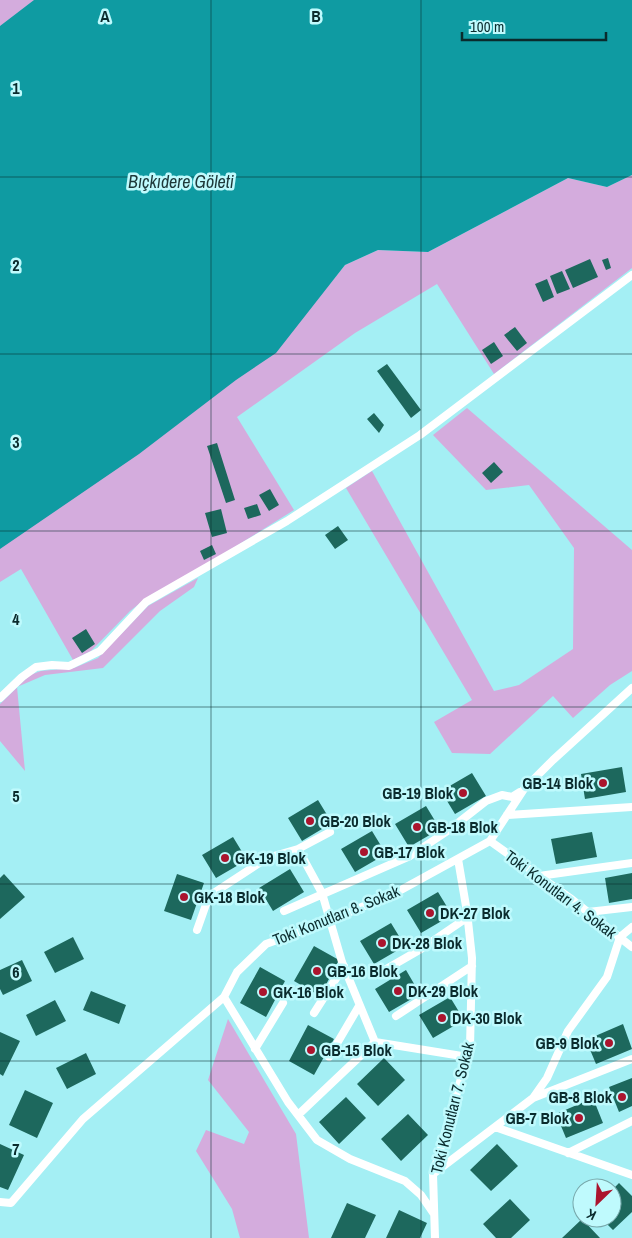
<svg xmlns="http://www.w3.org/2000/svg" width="632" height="1238" font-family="'Archivo Narrow',sans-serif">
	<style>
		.green { fill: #d4acdd }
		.water { fill: #0f9ba2 }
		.building { fill: #1d685d }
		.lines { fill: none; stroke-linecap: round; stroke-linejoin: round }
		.minor { stroke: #fff; stroke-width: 8 }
		.grid { fill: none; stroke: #0a2b2d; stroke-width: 1; stroke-opacity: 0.55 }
		.poi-dot { fill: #ab152e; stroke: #bffafd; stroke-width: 2 }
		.labels { text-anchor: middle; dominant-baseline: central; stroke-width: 5; stroke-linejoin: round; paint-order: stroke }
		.poi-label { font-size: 16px; font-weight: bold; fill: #0a2b2d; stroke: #bffafd; text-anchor: start }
		.street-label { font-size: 16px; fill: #0a2b2d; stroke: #bffafd }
		.water-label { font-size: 18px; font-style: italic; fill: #1e3839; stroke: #bffafd }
		.grid-label { font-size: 16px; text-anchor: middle; font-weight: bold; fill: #0a2b2d; stroke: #bffafd; stroke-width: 5; stroke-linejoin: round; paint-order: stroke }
	</style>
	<rect width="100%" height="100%" fill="#a4eff4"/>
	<path class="green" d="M0 0H45L329 285 345 265 378 250 428 252 568 178 607 187 632 175V268L494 374 437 284 355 333 237 417 294 510 206 565 149 596 130 611 91 651 73 660 21 569 0 582Z
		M467 408 632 550V671L610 685 573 718 553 696 490 754 452 753 434 722 472 700 346 488 372 471 494 691 519 685 573 649 574 548 529 485 486 490 433 435Z
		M198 578 194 587 160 611 103 668 45 675 17 687 25 771 0 741V704L30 675 41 671 74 668 98 658 148 606Z
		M228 1019 296 1134 309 1238H240L232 1209 196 1151 206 1130 244 1144 249 1132 208 1080Z"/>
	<path class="water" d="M34 0H632V175L607 187 568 178 428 252 378 250 345 265 276 353 236 380 139 454 0 549V26Z"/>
	<path class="building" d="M608 258 611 268 606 270 602 260Z
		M590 259 598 277 573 288 565 270Z
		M562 271 570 289 557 294 550 276Z
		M547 279 554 297 543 302 535 284Z
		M515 327 527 343 517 351 504 335Z
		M494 342 503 356 491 364 482 350Z
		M387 364 421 410 411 418 377 371Z
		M374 413 384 425 379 433 367 419Z
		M217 443 235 500 226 503 207 446Z
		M494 462 503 472 491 483 482 473Z
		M270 489 279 505 269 511 259 495Z
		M257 504 261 515 248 519 244 508Z
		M221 509 227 533 212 537 205 513Z
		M338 526 348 540 335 549 325 535Z
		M212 545 216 554 204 560 200 551Z
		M86 629 95 644 82 653 72 638Z
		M622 767 626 792 585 799 581 774Z
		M472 773 486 796 455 814 441 791Z
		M318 800 332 823 302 841 288 818Z
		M426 806 440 829 409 847 395 824Z
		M372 831 386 854 355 872 341 849Z
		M592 832 597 857 556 864 551 839Z
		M233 837 247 860 216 878 202 855Z
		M290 869 304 892 273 911 259 888Z
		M632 873V899L609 903 605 878Z
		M4 874 25 897 0 919V878Z
		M177 874 204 883 191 920 164 911Z
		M438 892 452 915 421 933 407 910Z
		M391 923 405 946 374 964 360 941Z
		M73 937 84 959 55 973 44 952Z
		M314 946 339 960 320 996 294 981Z
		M22 960 32 981 3 995 0 989V970Z
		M260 967 285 981 266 1017 240 1003Z
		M406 970 420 994 389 1012 375 989Z
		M91 991 126 1005 119 1024 83 1010Z
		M450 997 464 1020 433 1038 419 1015Z
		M55 1000 66 1021 36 1036 26 1015Z
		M623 1024 632 1049 596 1064 586 1040Z
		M308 1025 334 1039 314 1075 289 1061Z
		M0 1032 20 1041 3 1076 0 1074Z
		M86 1053 96 1074 67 1089 56 1068Z
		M384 1058 405 1080 378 1106 357 1084Z
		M632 1078V1106L619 1112 609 1087Z
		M25 1090 53 1103 37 1138 9 1125Z
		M346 1097 366 1118 339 1144 319 1122Z
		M593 1098 603 1123 566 1138 556 1114Z
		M408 1114 428 1135 401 1161 381 1139Z
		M0 1144 24 1155 8 1190 0 1187Z
		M497 1144 518 1166 491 1191 470 1170Z
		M619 1183 632 1196V1212L613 1230 601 1218H612V1190Z
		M510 1199 530 1220 511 1238H496L483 1224Z
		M347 1203 376 1215 365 1238H331Z
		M399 1210 427 1223 420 1238H386Z
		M582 1219 600 1238H562Z"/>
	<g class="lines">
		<path class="minor" d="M0 698 22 677 36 667 52 665 69 666 100 651 146 602 287 521 420 435 632 275
			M507 815 632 807
			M490 841 570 898 632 947
			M298 849 322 893 342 962 375 1042
			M539 876 632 863
			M284 911 410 856 449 830 486 801 502 795 512 797 520 792
			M588 912 632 907
			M197 930 209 896 267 858 298 849 330 832
			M376 975 421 949 468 917
			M224 997 288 1102 317 1140 350 1159 405 1181 421 1195 434 1214
			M314 1013 344 966
			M396 1016 472 966
			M255 1049 283 1003
			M329 1057 359 1006
			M533 1098 632 1059
			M298 1115 375 1042 468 1057
			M495 1127 632 1175
			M568 1153 632 1121
			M433 1174 533 1098 547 1078 568 1031 607 977 620 937 632 927
			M0 1202 11 1203 83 1119 224 997 237 972 266 944 329 921 399 891 490 841 524 789 553 760 632 688
			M435 1238 433 1174 470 1048 472 958 467 912 458 859"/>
	</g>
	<path class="grid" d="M211 0V1238M421 0V1238M0 177H632M0 354H632M0 531H632M0 707H632M0 884H632M0 1061H632"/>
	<g class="poi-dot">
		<circle cx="603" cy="783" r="5"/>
		<circle cx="463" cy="793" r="5"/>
		<circle cx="310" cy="821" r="5"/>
		<circle cx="417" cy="827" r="5"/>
		<circle cx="364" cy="852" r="5"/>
		<circle cx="225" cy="858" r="5"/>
		<circle cx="184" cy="897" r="5"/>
		<circle cx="430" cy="913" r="5"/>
		<circle cx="382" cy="943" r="5"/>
		<circle cx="317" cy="971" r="5"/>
		<circle cx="398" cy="991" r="5"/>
		<circle cx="263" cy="992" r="5"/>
		<circle cx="442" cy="1018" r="5"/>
		<circle cx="609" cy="1043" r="5"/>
		<circle cx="311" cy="1050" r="5"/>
		<circle cx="622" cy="1097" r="5"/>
		<circle cx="579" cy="1118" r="5"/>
	</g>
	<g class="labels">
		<g class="poi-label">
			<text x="593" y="783" text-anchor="end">GB-14 Blok</text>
			<text x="453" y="793" text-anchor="end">GB-19 Blok</text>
			<text x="320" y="821">GB-20 Blok</text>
			<text x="427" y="827">GB-18 Blok</text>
			<text x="374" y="852">GB-17 Blok</text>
			<text x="235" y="858">GK-19 Blok</text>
			<text x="194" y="897">GK-18 Blok</text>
			<text x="440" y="913">DK-27 Blok</text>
			<text x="392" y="943">DK-28 Blok</text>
			<text x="327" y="971">GB-16 Blok</text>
			<text x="408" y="991">DK-29 Blok</text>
			<text x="273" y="992">GK-16 Blok</text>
			<text x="452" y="1018">DK-30 Blok</text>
			<text x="599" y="1043" text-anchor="end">GB-9 Blok</text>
			<text x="321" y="1050">GB-15 Blok</text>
			<text x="612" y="1097" text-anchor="end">GB-8 Blok</text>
			<text x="569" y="1118" text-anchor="end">GB-7 Blok</text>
		</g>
		<g class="street-label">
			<text transform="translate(561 894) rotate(37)">Toki Konutları 4. Sokak</text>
			<text transform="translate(336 915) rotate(-22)">Toki Konutları 8. Sokak</text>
			<text transform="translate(452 1108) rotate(-76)">Toki Konutları 7. Sokak</text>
		</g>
		<g class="water-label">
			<text x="181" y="181">Bıçkıdere Göleti</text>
		</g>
	</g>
	<g class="grid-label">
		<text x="105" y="22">A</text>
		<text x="316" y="22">B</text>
		<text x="16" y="94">1</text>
		<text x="16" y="271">2</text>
		<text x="16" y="448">3</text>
		<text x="16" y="625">4</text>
		<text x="16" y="802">5</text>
		<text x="16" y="978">6</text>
		<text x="16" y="1155">7</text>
	</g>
	<g transform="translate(597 1203) rotate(205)"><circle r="24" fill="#bffafd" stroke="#77a7aa"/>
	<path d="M0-4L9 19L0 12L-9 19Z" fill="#ab152e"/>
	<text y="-8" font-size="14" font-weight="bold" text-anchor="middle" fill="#0a2b2d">K</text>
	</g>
	<path d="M462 32v8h144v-8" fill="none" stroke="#0a2b2d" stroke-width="2.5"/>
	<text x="470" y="32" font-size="15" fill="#0a2b2d" stroke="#bffafd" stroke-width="4" paint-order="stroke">100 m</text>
</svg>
